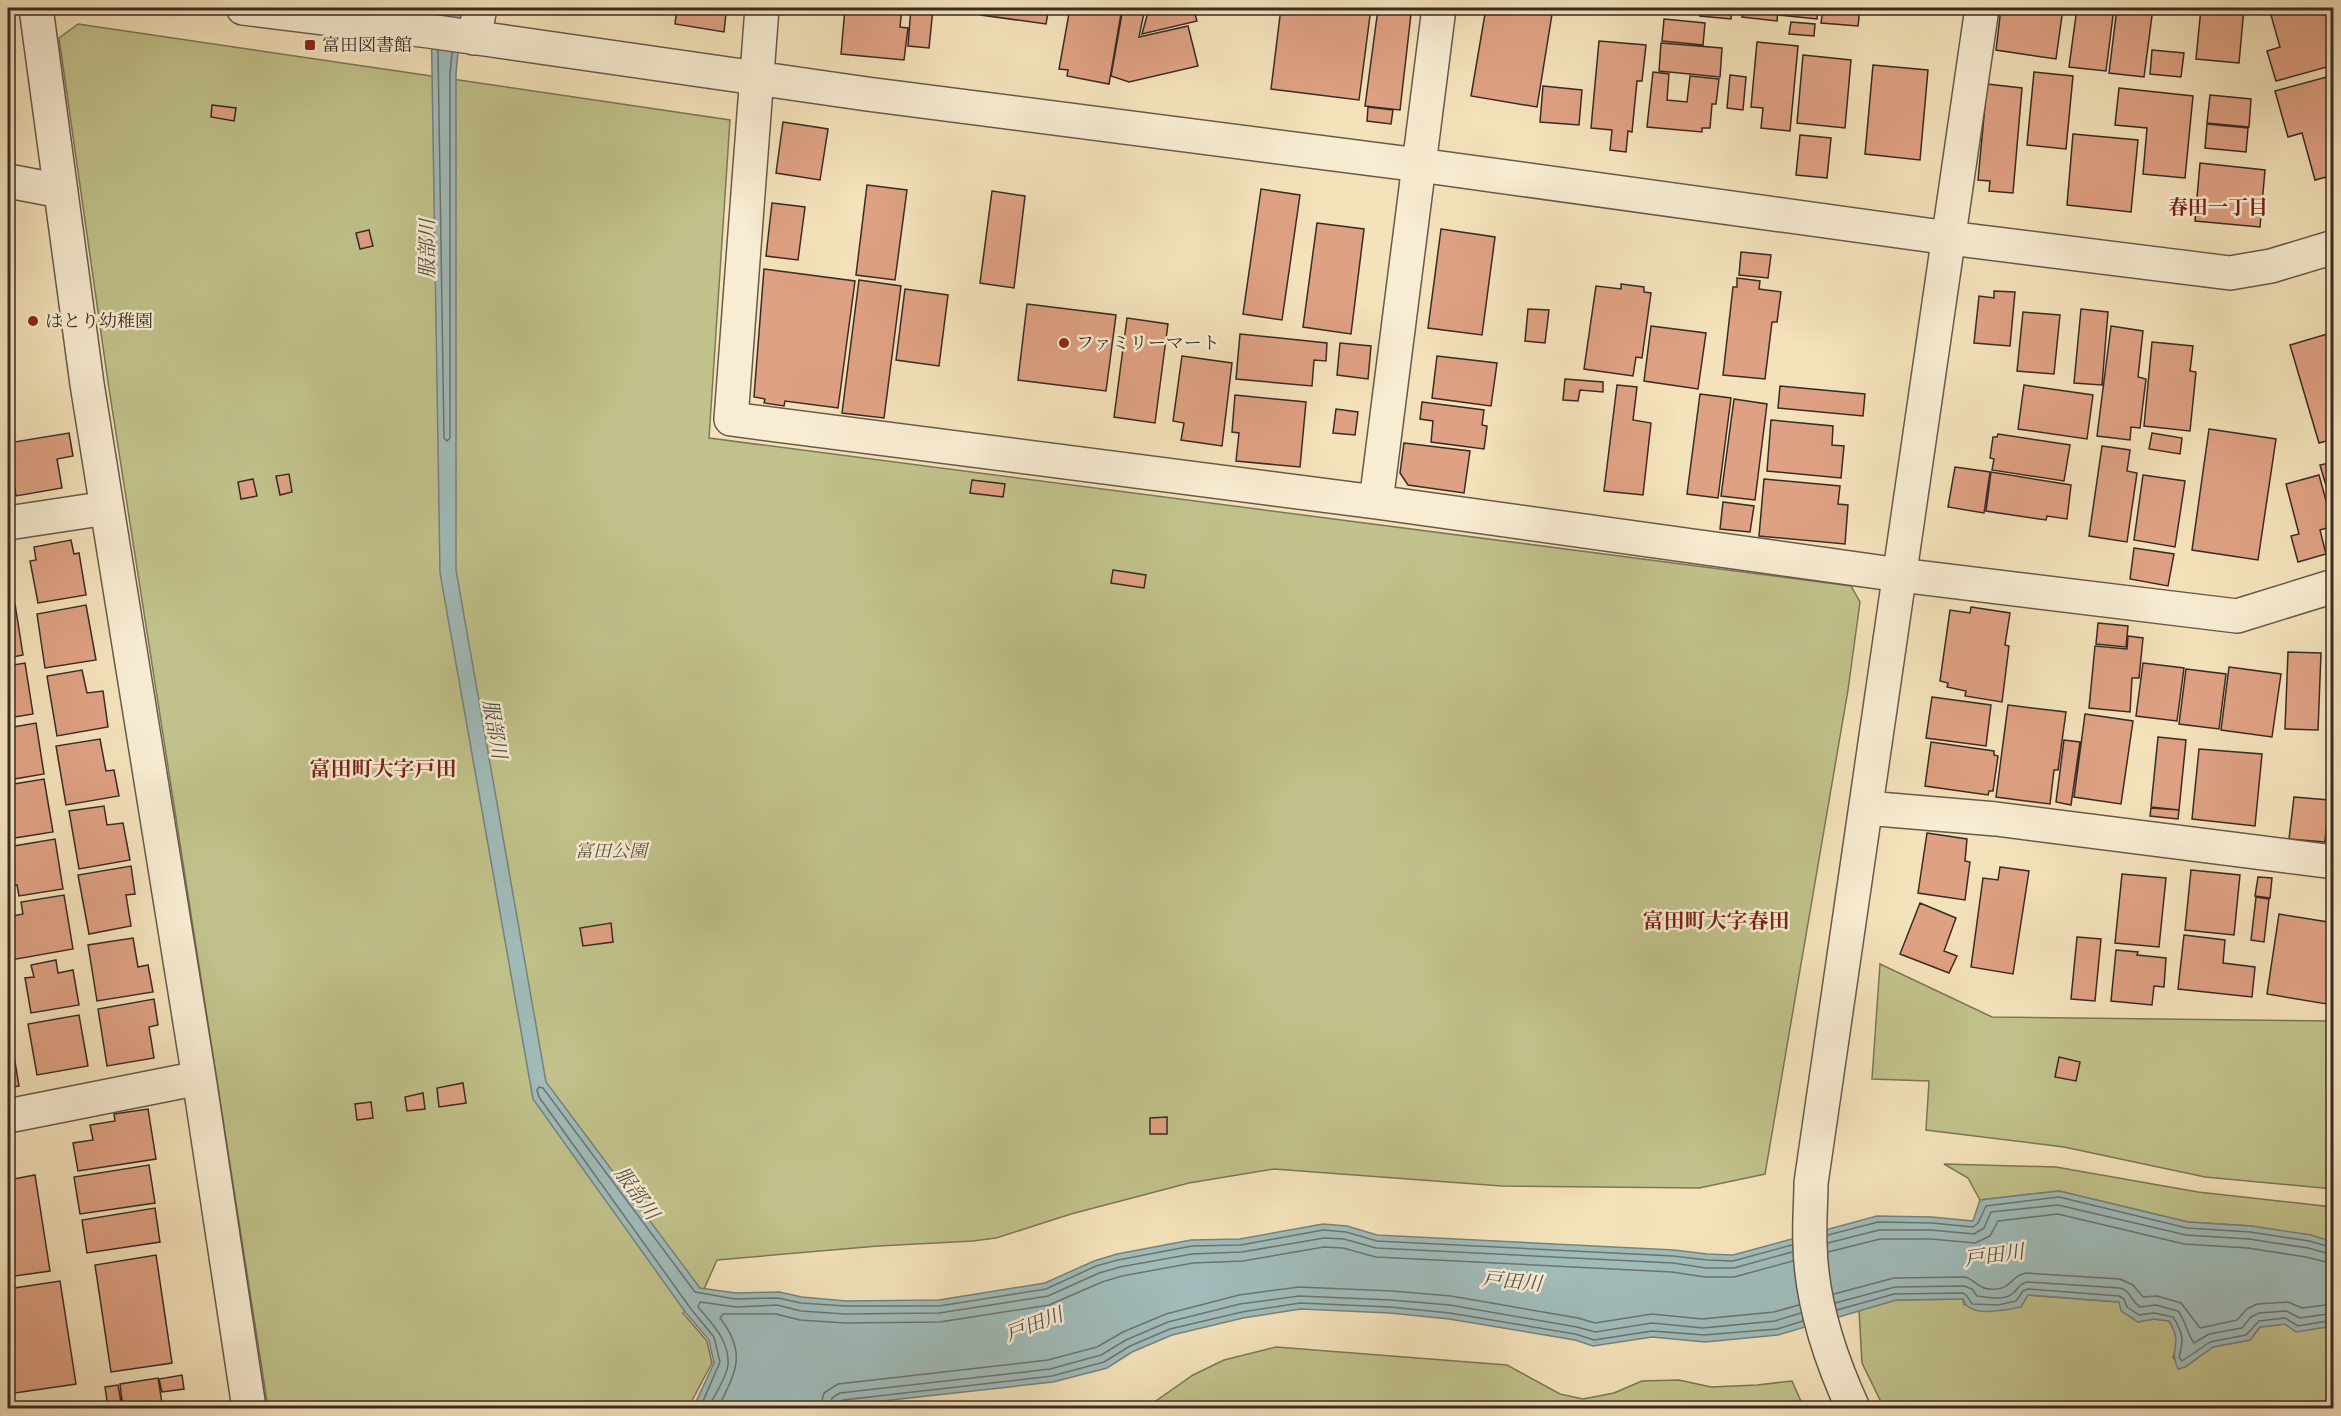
<svg xmlns="http://www.w3.org/2000/svg" width="2341" height="1416" font-family="'IM FELL Great Primer','Noto Serif JP',serif">
	<style>
		.green { fill: #c1c28b; stroke: #7d7658; stroke-width: 1.5 }
		.water { fill: #a0bcba; stroke: #77827f; stroke-width: 1.5 }
		.lines { fill: none; stroke-linecap: round; stroke-linejoin: round }
		.shore { stroke: #6c7470; stroke-width: 1.5 }
		.building { fill: #dfa183; stroke: #392b26; stroke-width: 1.5 }
		.minor-casing { stroke: #68594b; stroke-width: 36 }
		.minor { stroke: #f8ecd2; stroke-width: 33 }
		.poi-dot { fill: #8f2418; stroke: #f8ecd2; stroke-width: 2 }
		.labels { text-anchor: middle; dominant-baseline: central; stroke-width: 5; stroke-linejoin: round; paint-order: stroke }
		.poi-label { font-size: 18px; fill: #392b26; stroke: #f8ecd2; text-anchor: start }
		.park-label { font-size: 18px; font-style: italic; fill: #5b513f; stroke: #f8ecd2 }
		.neighbourhood-label { font-size: 20px; font-weight: bold; fill: #7a1f14; stroke: #f8ecd2 }
		.water-label { font-size: 20px; font-style: italic; fill: #534f4b; stroke: #f8ecd2 }
		.quarter-label { font-size: 21px; font-weight: bold; fill: #7a1f14; stroke: #f8ecd2 }
	</style>
	<rect width="100%" height="100%" fill="#f4e2ba"/>
	<filter id="stains"><feTurbulence type="fractalNoise" baseFrequency=".00333" numOctaves="4"/><feColorMatrix values="0 0 0 0 .2 0 0 0 0 .09 0 0 0 0 .02 0 0 0 .5 -.17"/></filter>
	<radialGradient id="worn" r=".72"><stop offset=".6" stop-color="#630" stop-opacity="0"/><stop offset="1" stop-color="#630" stop-opacity=".3"/></radialGradient>
	<path class="green" d="M78 24 730 120 709 438 1851 586 1860 602 1848 690 1765 1174 1699 1188 1502 1186 1274 1169 1189 1183 1071 1214 996 1238 973 1241 878 1246 717 1260 701 1296 683 1313 707 1341 712 1363 688 1408H268L108 382 59 38Z
		M1880 964 1992 1017 2333 1021V1189L2205 1177 2064 1147 1926 1130 1929 1081 1872 1079Z
		M1944 1164 2056 1167 2198 1192 2333 1207V1242L2251 1226 2188 1222 2059 1191 1980 1200 1968 1178Z
		M2027 1295 2119 1302 2138 1322 2154 1319 2169 1321C2178 1335 2177 1342 2173 1358L2185 1367 2213 1347 2250 1340 2260 1327 2285 1324 2333 1326V1408H1884L1862 1363 1859 1310 1896 1300 1963 1299 1964 1305Z
		M1276 1347 1507 1365 1560 1394 1583 1399 1614 1393 1642 1381 1679 1380 1711 1387 1757 1385 1792 1381 1804 1408H1146L1193 1375 1224 1360Z"/>
	<path class="water" d="M431 8H462L456 74V570L546 1082 700 1288 736 1293 779 1292 802 1297 846 1301 939 1300 1045 1283 1094 1261 1117 1254 1191 1240 1240 1239 1323 1224 1347 1226 1377 1235 1674 1250 1707 1254 1733 1255 1877 1216 1932 1217 1973 1221 1980 1200 2059 1191 2188 1222 2251 1226 2311 1235 2333 1242V1326L2296 1332 2285 1324 2260 1327 2250 1340 2213 1347 2185 1367 2178 1369C2168 1348 2184 1345 2169 1321L2154 1319 2138 1322 2121 1311 2119 1302 2028 1295 2021 1307C2005 1310 1969 1319 1963 1299L1896 1300 1778 1335 1705 1342 1652 1337 1593 1346 1575 1340 1449 1319 1390 1313 1301 1309 1243 1318 1172 1335 1132 1352 1107 1368 1053 1382 819 1408H693L714 1363 709 1340 686 1313 533 1099 440 573Z"/>
	<g class="lines">
		<path class="shore" d="M438 50 444 438 447 441 450 438V74L452 53
			M1828 1235 1878 1222 1932 1223 1973 1227 1978 1223 1986 1206 2059 1197 2187 1228 2250 1232 2309 1241 2334 1248
			M1828 1243 1879 1230H1931L1974 1234 1984 1228 1991 1212 2058 1205 2186 1235 2249 1239 2308 1248 2334 1255
			M1828 1252 1880 1239H1931L1975 1243 1990 1236 1998 1221 2058 1214 2184 1244 2248 1248 2306 1257 2334 1264
			M1834 1294 1894 1278 1965 1277C1973 1279 1975 1284 1982 1287 1987 1290 2001 1290 2006 1286 2014 1281 2015 1275 2026 1273L2120 1279 2133 1285 2143 1297 2157 1296 2181 1303 2200 1328 2237 1320 2247 1309 2257 1304 2288 1302 2302 1308 2334 1304
			M1835 1303 1895 1287 1964 1286 1972 1289 1977 1296C1987 1297 2004 1301 2012 1294 2019 1289 2018 1284 2027 1282L2120 1288C2131 1291 2131 1301 2140 1307L2156 1305 2178 1311C2186 1321 2187 1334 2194 1343L2209 1334 2242 1328 2251 1317 2259 1313 2286 1311 2300 1318 2334 1313
			M1837 1310 1894 1294 1963 1293 1967 1296 1972 1304 1998 1305 2016 1301 2023 1291 2028 1289 2119 1296 2124 1299 2127 1307 2139 1315 2154 1313 2173 1317C2183 1332 2184 1341 2179 1357L2182 1361 2210 1342 2246 1335 2259 1321 2285 1318 2298 1326 2334 1320
			M700 1408 720 1362 714 1337 691 1309 539 1097 537 1090 539 1087 543 1088 695 1292 735 1299 778 1298 801 1303 845 1306H939L1046 1289 1096 1266 1118 1260 1192 1246 1241 1245 1323 1230 1346 1232 1377 1241 1673 1256 1707 1260 1733 1261 1792 1245
			M708 1408C714 1396 726 1379 728 1365 730 1342 712 1323 698 1307L700 1302 736 1307 777 1305 801 1311 845 1314 939 1313 1048 1296 1099 1273 1120 1267 1192 1254 1242 1252 1324 1238 1344 1239 1376 1248 1673 1263 1706 1268H1734L1792 1252
			M718 1408C735 1373 748 1354 720 1318L723 1314H776L800 1320 845 1323 940 1322 1049 1305 1102 1282 1122 1276 1193 1263 1243 1261 1324 1247 1343 1248 1376 1257 1672 1272 1705 1277H1734L1793 1261
			M820 1408 824 1393 838 1384 1048 1360 1097 1347 1123 1332 1166 1314 1239 1295 1299 1287 1392 1291 1451 1296 1578 1318 1595 1323 1652 1314 1702 1319 1774 1312 1799 1305
			M829 1408 832 1398 840 1393 1050 1369 1101 1355 1126 1340 1168 1322 1240 1304 1299 1296 1391 1300 1450 1305 1577 1327 1595 1332 1652 1323 1703 1328 1775 1321 1801 1313
			M837 1408 838 1403 843 1400 1052 1376 1104 1362 1130 1346 1170 1329 1242 1312 1300 1303 1390 1307 1450 1313 1575 1334 1594 1340 1652 1331 1704 1335 1777 1329 1803 1321"/>
	</g>
	<path class="building" d="M677 8H730L729 13H726L724 32 675 24Z
		M806 8H835V10Z
		M845 8H902L900 27 908 28 904 60 841 54Z
		M911 8H933L929 48 908 46Z
		M982 8H1049L1046 24 981 15Z
		M1070 8H1122L1109 84 1067 76 1068 70 1059 69Z
		M1123 8H1145L1139 37 1188 26 1198 66 1129 82 1111 76Z
		M1149 8H1193L1197 21 1142 34Z
		M1281 8H1371L1359 100 1271 89Z
		M1486 8H1553L1537 107 1471 96Z
		M1606 8H1650L1649 12Z
		M1700 8H1732L1731 19 1700 16Z
		M1743 8H1778L1777 21 1742 17Z
		M1780 8H1818L1817 19 1779 15Z
		M1823 8H1860L1858 26 1821 23Z
		M2001 8H2063L2056 59 1996 50Z
		M2077 8H2114L2106 71 2069 67Z
		M2117 8H2153L2144 77 2109 73Z
		M2201 8H2244L2239 63 2196 59Z
		M2269 8H2327L2334 31V65L2276 81 2267 51 2280 47Z
		M1378 9 1411 14 1400 110 1365 106Z
		M1664 19 1705 23 1703 45 1662 41Z
		M1791 22 1815 24 1814 36 1789 34Z
		M1599 41 1646 45 1642 81H1637L1632 132 1628 131 1626 152 1610 150 1612 130 1591 128Z
		M1757 42 1798 46 1790 131 1761 128 1763 108 1751 107Z
		M1661 43 1722 48 1720 77 1659 71Z
		M2152 50 2184 53 2181 77 2150 74Z
		M1803 55 1851 60 1845 128 1797 123Z
		M1873 65 1928 70 1920 160 1865 154Z
		M1653 72 1669 74 1667 100 1687 102 1690 76 1719 79 1716 104H1712L1710 128H1702V132L1647 127Z
		M2034 72 2073 76 2066 149 2027 145Z
		M1730 75 1746 77 1743 110 1727 108Z
		M2334 75V175L2315 180 2302 133 2288 137 2275 91Z
		M1987 84 2022 88 2013 193 1989 191 1990 181 1978 180Z
		M1543 86 1582 90 1579 125 1540 122Z
		M2119 88 2193 96 2185 178 2143 174 2147 128 2115 125Z
		M8 95 12 96 8 122Z
		M2210 95 2251 99 2249 127 2207 123Z
		M212 105 236 108 234 121 211 117Z
		M1368 107 1393 110 1391 124 1367 121Z
		M783 122 828 129 820 180 776 173Z
		M2207 124 2248 128 2246 152 2205 148Z
		M2073 134 2138 140 2131 212 2067 205Z
		M1800 135 1831 138 1827 178 1796 175Z
		M2200 163 2265 170 2260 227 2195 221Z
		M867 185 907 190 895 280 856 275Z
		M1261 189 1300 195 1282 320 1243 314Z
		M992 191 1025 196 1014 288 980 283Z
		M772 203 805 207 798 260 766 256Z
		M1317 223 1364 229 1351 334 1303 327Z
		M1441 229 1495 237 1482 335 1428 328Z
		M369 230 373 246 360 249 356 233Z
		M1741 252 1771 255 1768 278 1739 275Z
		M764 269 855 281 838 408 785 401 784 406 764 403 765 399 754 397Z
		M1737 278 1760 281 1759 289 1781 292 1777 322H1772L1765 379 1723 375 1733 287H1737Z
		M859 280 901 286 884 418 842 413Z
		M1621 284 1644 287V292L1651 293 1642 358 1636 357 1633 376 1584 369 1596 286 1621 289Z
		M905 289 948 295 939 366 896 360Z
		M1994 291 2015 292 2010 346 1974 343 1979 296 1994 298Z
		M1027 304 1116 315 1106 391 1018 380Z
		M1528 309 1549 310 1545 343 1525 341Z
		M2081 309 2108 312 2102 385 2074 383Z
		M2023 312 2060 315 2054 374 2017 371Z
		M1127 318 1168 324 1155 423 1114 417Z
		M1651 326 1706 333 1698 389 1644 381Z
		M2111 326 2143 331 2138 377 2146 379 2140 428 2131 427 2130 440 2097 436Z
		M2334 332V439L2319 443 2290 345Z
		M1240 334 1327 343 1326 361 1314 360 1312 386 1236 379Z
		M2152 342 2193 346 2190 371 2196 372 2190 431 2144 426Z
		M1340 343 1371 346 1368 379 1337 375Z
		M1182 356 1232 363 1222 446 1181 440 1184 423 1173 421Z
		M1437 356 1497 363 1491 406 1432 398Z
		M1565 379 1603 382V392L1580 390 1578 401 1563 400Z
		M1617 385 1637 387 1633 420 1651 423 1643 495 1604 491Z
		M2024 385 2093 395 2087 439 2018 429Z
		M1780 386 1865 394 1863 416 1778 408Z
		M1700 394 1731 398 1718 498 1687 494Z
		M1235 395 1306 402 1300 467 1236 461 1239 433 1232 432Z
		M1734 399 1767 404 1755 500 1721 496Z
		M1422 402 1484 410 1482 425 1487 426 1484 449 1431 442 1433 421 1420 419Z
		M1336 409 1358 412 1355 435 1333 433Z
		M1771 420 1833 426 1832 445 1844 446 1841 478 1767 471Z
		M2209 429 2276 439 2258 560 2192 550Z
		M69 433 73 456 57 459 62 488 16 496 8 443Z
		M2152 433 2182 438 2180 454 2149 449Z
		M1998 434 2070 445 2064 481 1992 470 1994 459 1990 458 1993 437H1997Z
		M1404 443 1470 451 1464 493 1408 485 1400 473Z
		M2102 446 2130 450 2127 471 2137 473 2127 542 2089 536Z
		M2334 462V513L2320 465Z
		M1955 467 1990 472 1984 513 1948 507Z
		M1991 472 2071 485 2067 519 2047 516 2046 520 1986 511Z
		M289 474 292 492 280 495 276 476Z
		M2143 475 2185 481 2175 547 2134 540Z
		M2319 475 2333 526 2320 530 2326 554 2298 562 2291 536 2299 534 2286 484Z
		M253 479 257 496 241 499 238 482Z
		M1764 479 1840 486 1838 504 1848 505 1845 544 1759 536Z
		M972 480 1005 484 1003 497 970 493Z
		M1723 502 1754 506 1750 532 1720 529Z
		M71 540 74 554 79 553 86 595 38 603 30 561 36 560 34 547Z
		M2134 548 2174 554 2168 586 2130 579Z
		M8 568 13 598 8 600Z
		M1113 570 1146 575 1144 588 1111 583Z
		M15 604 23 655 8 658V605Z
		M86 605 96 660 45 668 37 614Z
		M1971 607 2010 613 2005 645 2009 646 2002 702 1965 696 1966 691 1947 687 1948 683 1940 681 1950 610 1970 613Z
		M2098 623 2128 626 2126 647 2096 644Z
		M2128 636 2143 638 2139 678H2132L2130 712 2089 708 2095 646 2127 649Z
		M2288 652 2321 653 2318 730 2285 729Z
		M25 663 33 714 8 718V666Z
		M2143 663 2184 668 2177 721 2136 716Z
		M2229 667 2281 674 2272 737 2221 730Z
		M2186 669 2226 674 2219 729 2179 724Z
		M82 670 87 693 103 691 108 727 57 736 47 676Z
		M1932 697 1991 705 1986 746 1926 738Z
		M2008 705 2066 712 2058 770H2054L2050 804 1996 797Z
		M2085 714 2133 721 2121 804 2074 797Z
		M36 723 44 774 8 780V728Z
		M2158 737 2186 740 2179 810 2151 807Z
		M2329 737H2334V800H2330Z
		M100 739 106 771 114 770 119 796 66 805 56 746Z
		M2064 740 2080 742 2071 805 2056 802Z
		M1931 742 1994 751V755L1998 756 1993 791H1989L1988 795 1925 786Z
		M2199 749 2262 754 2255 826 2192 819Z
		M44 779 53 832 8 839V785Z
		M2294 797 2329 800 2325 842 2289 839Z
		M104 806 107 825 123 823 130 860 79 869 69 811Z
		M2151 808 2179 810 2178 819 2150 816Z
		M1927 833 1967 839 1965 861 1970 862 1965 900 1918 893Z
		M55 839 63 889 19 896 17 885 9 887 8 883V847Z
		M131 866 135 894 126 895 131 926 89 934 78 875Z
		M2000 867 2029 871 2013 974 1971 967 1983 878 1998 880Z
		M2191 870 2240 875 2234 935 2185 930Z
		M2122 874 2166 878 2159 947 2115 943Z
		M2258 877 2272 878 2270 898 2255 896Z
		M64 895 73 949 11 960 8 938V917L23 914 21 902Z
		M2256 897 2269 899 2264 942 2251 940Z
		M1920 903 1956 918 1944 951 1957 956 1949 973 1900 954Z
		M2279 914 2334 923V963L2327 1004 2267 994Z
		M611 923 613 942 583 946 580 928Z
		M2184 935 2225 940 2223 963 2255 967 2252 997 2178 989Z
		M2077 937 2101 939 2095 1001 2071 999Z
		M133 938 138 967 148 965 153 992 97 1001 88 945Z
		M2116 950 2138 952 2137 955 2166 958 2164 987 2154 986 2152 1005 2111 1001Z
		M56 960 58 973 73 970 79 1005 31 1013 25 978 34 977 31 965Z
		M154 999 158 1025 149 1027 154 1058 107 1066 98 1009Z
		M79 1015 88 1066 37 1075 28 1024Z
		M8 1032H10L19 1086 8 1088Z
		M2059 1057 2080 1062 2076 1081 2055 1077Z
		M463 1083 466 1103 439 1107 437 1088Z
		M423 1093 425 1109 407 1111 405 1097Z
		M371 1102 373 1118 357 1120 355 1104Z
		M148 1109 156 1159 78 1171 73 1143 93 1140 90 1125 115 1121 114 1114Z
		M1167 1117V1134H1150V1118Z
		M149 1165 155 1203 80 1214 74 1177Z
		M35 1175 50 1271 8 1277V1180Z
		M155 1208 160 1242 87 1253 82 1220Z
		M156 1255 172 1363 111 1372 95 1265Z
		M60 1281 76 1384 8 1394V1289Z
		M182 1375 184 1389 162 1392 159 1379Z
		M158 1378 162 1403 123 1408 120 1384Z
		M118 1385 122 1408H108L105 1387Z"/>
	<g class="lines">
		<g class="minor-casing">
			<path id="minor" d="M36 8 87 384 199 1078 249 1408
				M243 8 429 31 867 94 1419 165 1949 238 2230 273 2271 266 2334 247
				M762 8 731 419 1376 502 1900 575 2237 616 2334 586
				M474 38 480 8
				M8 181 61 191
				M1376 502 1439 8
				M8 523 107 508
				M1866 808 1996 819 2334 862
				M8 1116 199 1078
				M1853 1408C1830 1358 1811 1300 1810 1244 1809 1223 1811 1203 1811 1183L1982 8"/>
		</g>
		<use href="#minor" class="minor"/>
	</g>
	<g class="poi-dot">
		<rect x="304" y="39" width="12" height="12" rx="3"/>
		<circle cx="33" cy="321" r="6"/>
		<circle cx="1064" cy="343" r="6"/>
	</g>
	<g class="labels">
		<g class="poi-label">
			<text x="322" y="45">富田図書館</text>
			<text x="45" y="321">はとり幼稚園</text>
			<text x="1076" y="343">ファミリーマート</text>
		</g>
		<g class="park-label">
			<text x="611" y="851">富田公園</text>
		</g>
		<g class="neighbourhood-label">
			<text x="2218" y="207">春田一丁目</text>
		</g>
		<g class="water-label">
			<text transform="translate(427 249) rotate(-90)">服部川</text>
			<text transform="translate(495 729) rotate(80)">服部川</text>
			<text transform="translate(637 1193) rotate(54)">服部川</text>
			<text transform="translate(1994 1255) rotate(-8)">戸田川</text>
			<text transform="translate(1512 1281) rotate(5)">戸田川</text>
			<text transform="translate(1034 1324) rotate(-21)">戸田川</text>
		</g>
		<g class="quarter-label">
			<text x="383" y="769">富田町大字戸田</text>
			<text x="1716" y="921">富田町大字春田</text>
		</g>
	</g>
	<rect width="2341" height="1416" fill="none" stroke="#f4e2ba" stroke-width="30"/>
	<rect x="9" y="9" width="2323" height="1398" fill="none" stroke="#392b26" stroke-width="3"/>
	<rect x="15" y="15" width="2311" height="1386" fill="none" stroke="#392b26" stroke-width="1.5"/>
	<rect width="100%" height="100%" filter="url(#stains)"/>
	<rect width="100%" height="100%" fill="url(#worn)"/>
</svg>
